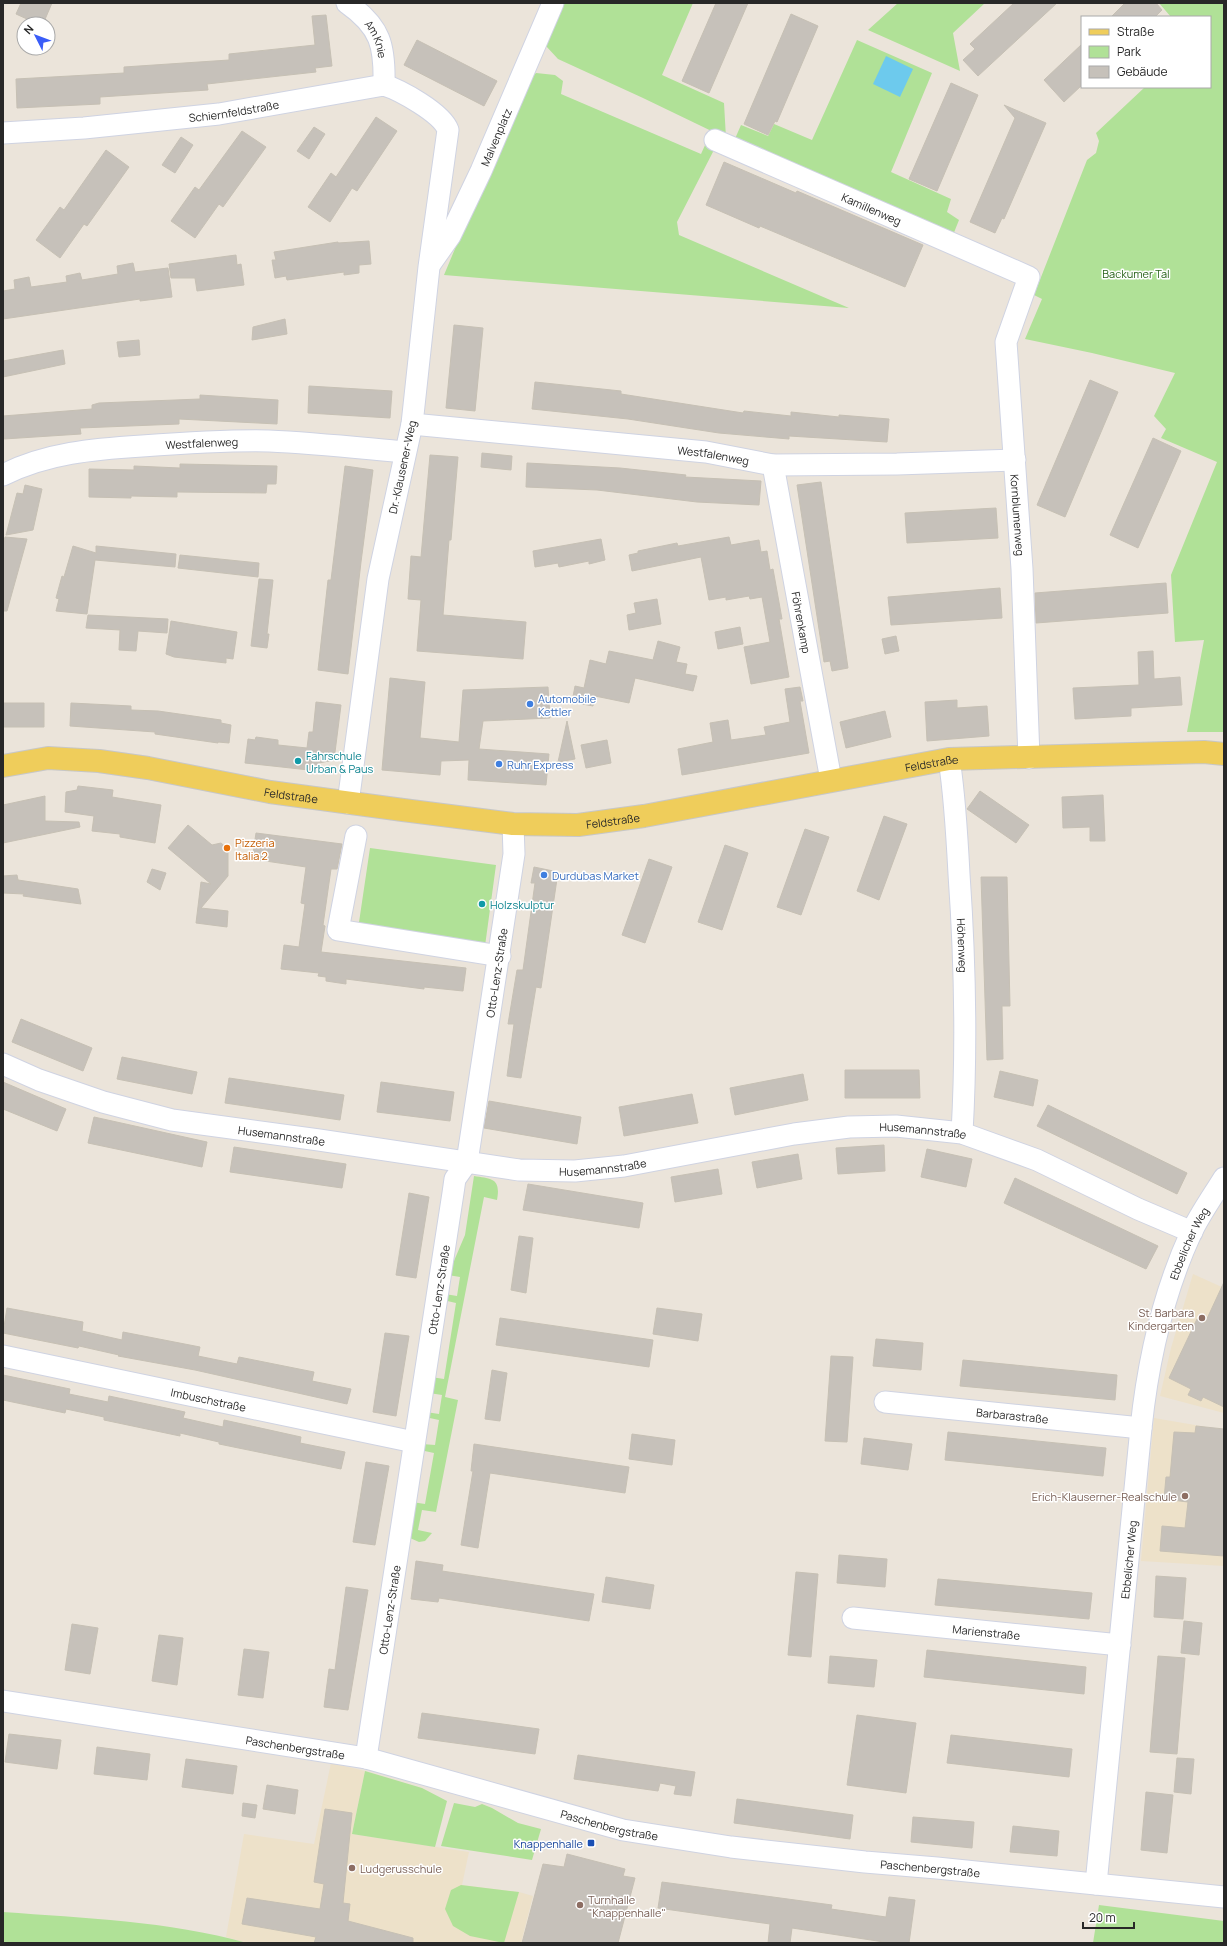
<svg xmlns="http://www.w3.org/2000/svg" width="1227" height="1946" font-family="Manrope,sans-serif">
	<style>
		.education { fill: #ede1c9 }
		.green { fill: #b0e197 }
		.water { fill: #6dcaed }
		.building { fill: #c6c1ba; stroke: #c6c0b4 }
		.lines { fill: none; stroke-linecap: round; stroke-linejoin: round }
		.minor-casing { stroke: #cfd3e2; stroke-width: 23 }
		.major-casing { stroke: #c7c7c7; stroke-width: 24 }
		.minor { stroke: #fff; stroke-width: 21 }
		.major { stroke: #efcd5b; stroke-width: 22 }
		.shop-dot { fill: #3f7fe0; stroke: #fff; stroke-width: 1.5 }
		.culture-dot { fill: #0f9aa8; stroke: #fff; stroke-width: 1.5 }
		.food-dot { fill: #e8710a; stroke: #fff; stroke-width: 1.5 }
		.education-dot { fill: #8d6e63; stroke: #fff; stroke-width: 1.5 }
		.transit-dot { fill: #1a4fb4; stroke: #fff; stroke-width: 1.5 }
		.labels { text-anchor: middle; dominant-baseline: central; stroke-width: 3; stroke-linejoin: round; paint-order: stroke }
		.street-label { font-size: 11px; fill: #282828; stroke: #fff }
		.park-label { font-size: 11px; fill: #29641a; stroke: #fff }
		.shop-label { font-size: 11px; fill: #366cbe; stroke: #fff; text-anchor: start }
		.culture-label { font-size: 11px; fill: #0d838f; stroke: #fff; text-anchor: start }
		.food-label { font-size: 11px; fill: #c56008; stroke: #fff; text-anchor: start }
		.education-label { font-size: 11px; fill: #785e54; stroke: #fff; text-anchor: end }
		.transit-label { font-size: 11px; fill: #164399; stroke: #fff; text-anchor: end }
	</style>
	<rect width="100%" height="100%" fill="#ebe4da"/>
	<path class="education" d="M1193 1274 1224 1288V1413L1160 1396 1171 1348Z
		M1154 1418 1224 1430V1566L1141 1561Z
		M331 1763 365 1771 352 1834 469 1852 462 1885 519 1892 533 1896 521 1943H247L226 1937 244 1834 314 1844Z"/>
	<path class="green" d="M561 3H693L662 75 724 103 726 138 643 98 558 59 546 46V35Z
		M898 3H985L953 33 960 71 868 30Z
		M1159 3H1224V732H1187L1204 640 1175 642 1171 575 1217 462 1161 438 1166 429 1154 416 1175 373 1092 353 1025 339 1042 299 1034 295 1087 160 1096 153 1099 141 1096 133 1145 87H1210V17H1171Z
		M857 40 932 73 891 172 951 199 947 212 959 220 953 235 734 141 741 125 768 136 774 124 812 140Z
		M536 73 555 75 563 81 561 94 701 154 706 143 716 146 677 222 679 235 849 308 444 275 524 84Z
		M370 848 496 865 485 946 358 929Z
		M474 1176C492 1179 501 1178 497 1200L484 1197 445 1397 458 1400 436 1512 422 1510 418 1530 432 1533 425 1541 419 1542 410 1538 412 1502 425 1504 434 1453 420 1450 422 1444 435 1445 439 1420 425 1417 426 1412 439 1414 442 1395 429 1393 431 1377 444 1379 456 1303 443 1300 445 1294 457 1296 460 1277 448 1275 465 1235Z
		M365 1771 422 1788 447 1801 435 1847 352 1834Z
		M454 1803 475 1807 482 1804 492 1808 518 1823 541 1829 532 1860 441 1846Z
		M461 1885 519 1892 504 1943 470 1936 453 1926 445 1909 451 1890Z
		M1099 1905 1224 1921V1943H1093Z
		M3 1912C84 1918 168 1921 247 1943H3Z"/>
	<path class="water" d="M886 56 913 69 900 97 873 84Z"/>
	<path class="building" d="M21 3H52L43 24H38L16 14Z
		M716 3H748L709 93 682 81Z
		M1014 3H1057L978 76 963 60 975 49 970 44Z
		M1125 3H1156L1162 10 1155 17H1111Z
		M791 14 818 26 777 122 775 121 768 135 744 124Z
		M326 15 332 66 315 68 316 72 207 84 208 90 100 97V104L17 108 16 79 124 73V67L229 60V54L315 45 312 16Z
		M417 40 497 81 484 106 404 65Z
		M1082 44V85L1064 102 1044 80Z
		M951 83 978 95 937 191 909 179Z
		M1004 105 1046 123 1004 219 1002 218 995 233 970 222 1015 118Z
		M376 117 397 131 357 191 352 188 330 222 308 207 331 173 336 177Z
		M314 127 325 134 309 159 297 151Z
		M242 131 266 147 223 207 219 204 195 238 171 221 195 187 199 190Z
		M181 137 193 145 175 173 162 165Z
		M106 150 129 167 87 226 84 224 60 258 36 240 60 207 64 210Z
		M724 162 796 193 797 191 923 245 905 287 760 226 759 228 706 205Z
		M369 241 371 264 359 265V273L344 275V272L287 280 286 276 275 278 272 260H276L274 252 338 242V243Z
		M236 255 237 265 241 264 244 285 197 291 195 278H171L169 264Z
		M133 263 135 272 168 268 172 297 140 301V299L3 319V291L15 289 14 280 29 277 31 287 67 282 66 276 80 273 82 280 118 274 117 266Z
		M285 319 287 334 252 340 253 327Z
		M454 325 483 328 475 411 446 408Z
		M139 340 140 355 119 357 117 342Z
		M63 350 65 364 3 377V361Z
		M1090 380 1118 392 1065 517 1037 505Z
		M535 382 621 391V394L743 413 744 411 791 416V412L839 417V415L889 419 887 442 789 436V439L719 433 628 419 532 409Z
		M309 386 392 391 390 418 308 413Z
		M200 395 278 400 277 424 179 419V424L80 428 81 434 4 439 3 416 92 409V405L99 403 200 399Z
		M1153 438 1181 451 1138 548 1110 535Z
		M482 453 512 456 511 470 481 467Z
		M430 455 458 457 451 540H449L443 615 526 622 523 659 417 651 421 600 408 599 411 556 421 557Z
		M527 463 620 468 686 475 685 477 761 481 759 505 697 502 597 490 526 487Z
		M180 464 277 466 276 484H267L266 493 177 492V497L131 496V498L89 497V469L134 470V466L180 468Z
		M345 466 373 470 361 562 348 674 318 670 328 580H331Z
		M821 482 848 668 832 671 830 661 824 662 797 485Z
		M25 485 42 489 33 530 6 535 17 493 23 494Z
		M996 508 998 538 907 543 905 513Z
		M5 537 27 539 7 611H3V545Z
		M729 537 731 545 759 540 761 552 767 551 770 570 773 569 782 619H779L789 677 751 684 744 647 770 642 762 597 750 599 749 596 726 600V597L709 600 701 557 632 571 629 555 638 553V551L677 543 678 546Z
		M601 539 605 560 589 564V561L559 567 558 563 535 567 533 551Z
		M73 546 96 553V546L176 554 175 567 95 560 87 614 56 611 59 599 56 598 62 576 64 577Z
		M180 555 259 563 258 577 178 568Z
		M259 579 273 580 267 634H269L267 648 251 646Z
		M1166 583 1168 613 1036 623 1035 593Z
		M1000 588 1002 618 891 625 888 597Z
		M657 599 661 624 629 630 627 615 636 613 634 603Z
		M88 615 168 619 167 633 138 631 136 651 119 650 120 630 86 628Z
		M171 621 237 632 233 659 226 658V663L174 657 166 654Z
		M740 627 743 644 718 649 715 632Z
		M896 636 899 651 885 654 882 639Z
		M658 641 680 647 676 662 687 664 685 674 697 676 693 691 635 678 629 703 595 696 593 706 572 702 575 686 584 688 590 660 606 664 609 651 653 660Z
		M1153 651 1154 679 1180 677 1182 705 1131 708V716L1075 719 1073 688 1139 685 1138 652Z
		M390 678 425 682 420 738 459 742 463 690 548 687 550 718 483 721 479 749 549 754 546 785 468 780 469 760 441 761 440 775 382 770Z
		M800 687 803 701H800L809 753 682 775 678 749 713 742 710 723 728 720 731 740 766 735 764 727 790 722 785 689Z
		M957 700V708L987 706 989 736 927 741 925 702Z
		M316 702 341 705 334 760 319 763 318 771 245 763 248 739 255 740 256 737 278 740V745L307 748 309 732H313Z
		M3 703H44V727H3Z
		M71 703 131 706V710L158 711 221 720V723L231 725 229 743 218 742V743L155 734V732L70 726Z
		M885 711 891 737 846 748 840 722Z
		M567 721 575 759 558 762Z
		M607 740 611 763 586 768 581 745Z
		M78 786 113 790 112 797 161 805 155 843 120 837V834L92 831 94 816 65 812 66 792 77 790Z
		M980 791 1029 825 1016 843 967 809Z
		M1103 795 1105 841H1090V827L1063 828 1062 797Z
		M45 796V821L79 822 80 827 3 843V805Z
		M884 816 907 824 879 900 857 891Z
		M188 825 212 845 221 843 228 849V876L201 908 228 911 227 927 196 923 201 882 211 884 168 848Z
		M805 829 829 837 801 915 777 907Z
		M256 833 342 844 337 869H331L323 925 325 926 321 952 466 968 463 991 424 987V989L346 979V984L326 981V977L318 976 319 973 281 969 284 945 299 947 305 904 301 903 306 867 252 859Z
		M725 845 748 853 722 930 698 922Z
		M649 859 672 867 645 943 622 935Z
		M534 867 558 872 541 988 536 987 521 1078 507 1076 514 1024H508L517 970H523L535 883H531Z
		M152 869 166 873 160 890 147 882Z
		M17 875 18 880 78 889 81 904 23 896 24 894 3 893V876Z
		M981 877H1007L1010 1006H1002L1003 1059 987 1060Z
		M21 1019 92 1048 83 1071 12 1042Z
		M122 1057 197 1072 192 1094 117 1079Z
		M845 1070H919L920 1098H845Z
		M1000 1071 1038 1080 1033 1106 994 1097Z
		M803 1074 808 1100 735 1115 730 1088Z
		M229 1078 344 1095 340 1120 225 1103Z
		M3 1082 66 1109 57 1131 3 1109Z
		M381 1082 454 1092 450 1121 377 1112Z
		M692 1094 698 1123 624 1136 619 1107Z
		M489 1101 581 1117 577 1144 484 1128Z
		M1048 1105 1187 1173 1177 1194 1037 1126Z
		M94 1117 207 1142 202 1167 88 1143Z
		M884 1145 885 1171 838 1174 836 1148Z
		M234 1147 346 1164 342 1188 230 1172Z
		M927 1149 972 1159 966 1187 921 1177Z
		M798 1154 802 1179 757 1188 752 1162Z
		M718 1169 722 1194 675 1202 671 1177Z
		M1015 1178 1158 1246 1146 1269 1004 1203Z
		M528 1184 643 1203 639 1228 523 1210Z
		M409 1193 429 1197 416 1278 396 1275Z
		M519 1236 533 1238 526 1293 511 1290Z
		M1224 1282V1407L1203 1397 1201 1401 1188 1395 1191 1389 1169 1378 1197 1319 1205 1323Z
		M7 1308 83 1322 82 1331 122 1340 123 1332 200 1347 198 1356 237 1364 239 1357 314 1372 312 1381 351 1389 347 1404 195 1370 118 1356 119 1355 79 1346 78 1348 3 1333Z
		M657 1308 702 1314 698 1341 653 1334Z
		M500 1318 653 1340 649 1367 496 1345Z
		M385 1333 409 1336 396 1416 373 1412Z
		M876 1339 923 1343 921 1370 873 1366Z
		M831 1356 853 1357 847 1442 825 1441Z
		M963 1360 1117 1375 1115 1400 960 1386Z
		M492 1370 507 1373 500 1421 485 1419Z
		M3 1375 70 1389 69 1394 108 1402 109 1396 185 1412 183 1418 223 1427 224 1420 301 1437 300 1443 345 1452 341 1469 219 1444V1442L180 1433V1436L104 1420V1417L66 1409 65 1413 3 1400Z
		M1196 1426 1224 1429V1556L1160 1551 1162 1526 1185 1528 1188 1502 1164 1499 1166 1477H1170L1174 1432 1195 1433Z
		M948 1432 1106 1448 1103 1476 945 1460Z
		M632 1434 675 1440 672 1465 629 1459Z
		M864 1438 912 1444 908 1470 861 1464Z
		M474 1444 629 1467 625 1493 490 1473 478 1548 461 1545 473 1471H471Z
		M366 1462 389 1466 375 1545 353 1542Z
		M839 1555 887 1559 885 1587 837 1583Z
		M416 1561 443 1565 442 1571 594 1594 589 1621 439 1598 438 1602 411 1599Z
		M796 1572 818 1574 811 1657 788 1655Z
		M1156 1576 1186 1578 1183 1619 1154 1617Z
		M606 1577 654 1585 650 1609 602 1602Z
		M938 1579 1092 1593 1089 1619 935 1605Z
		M346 1587 368 1590 348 1710 324 1707 329 1669 335 1670Z
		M1184 1621 1202 1623 1199 1655 1181 1653Z
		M72 1624 98 1628 90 1674 65 1670Z
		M159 1635 183 1638 177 1685 152 1681Z
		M244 1649 269 1652 263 1698 238 1695Z
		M927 1650 1086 1667 1084 1694 924 1677Z
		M830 1656 877 1660 874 1687 828 1683Z
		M1158 1656 1185 1658 1177 1754 1150 1752Z
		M422 1713 539 1729 535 1754 418 1738Z
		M857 1715 916 1723 906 1793 847 1785Z
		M9 1734 61 1740 57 1769 5 1762Z
		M951 1735 1072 1749 1069 1777 947 1763Z
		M97 1747 150 1754 147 1780 94 1774Z
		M578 1755 695 1772 691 1796 674 1794 676 1786 660 1783 658 1791 574 1779Z
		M1177 1758 1194 1759 1191 1794 1174 1792Z
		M186 1759 237 1766 233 1794 182 1787Z
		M267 1785 298 1790 295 1814 263 1809Z
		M1146 1792 1173 1795 1167 1853 1141 1850Z
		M737 1799 853 1815 850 1839 734 1823Z
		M243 1803 257 1805 255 1818 242 1816Z
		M325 1809 352 1813 343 1903 350 1904 348 1921 413 1938V1943H314L316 1937 242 1924 247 1898 320 1909 324 1884 314 1882Z
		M913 1817 974 1822 972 1848 911 1842Z
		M1013 1826 1059 1831 1057 1856 1010 1852Z
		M567 1854 625 1869 623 1876 635 1878 618 1943H522L543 1864 564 1867Z
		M662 1882 832 1905 831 1909 886 1917 889 1897 915 1900 909 1943H884V1942L792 1928 790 1943H768L770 1924 658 1908Z"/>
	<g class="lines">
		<g class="minor-casing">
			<g id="minor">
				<path id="s1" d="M347 3C381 27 385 46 384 85"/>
				<path id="s2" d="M3 133 84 128 219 114 384 85C400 90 442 113 448 130L429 267 412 424 378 579 348 803"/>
				<path id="s3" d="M715 140 1029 277 1006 342 1022 569 1029 758"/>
				<path id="s4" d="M431 263 450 236 481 171 553 3"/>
				<path id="s5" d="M412 424 706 452 773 465 897 464 1015 460"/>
				<path id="s6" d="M773 465 831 780"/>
				<path id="s7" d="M3 475C46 453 94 449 142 446 184 443 227 440 269 441 314 443 360 448 405 452"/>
				<path id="s8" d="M949 759C955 797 957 836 959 874 965 960 967 1046 962 1133"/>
				<path d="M356 836 338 930 500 956"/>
				<path id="s9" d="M3 1064 39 1080 103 1102 172 1120 319 1140 519 1170 575 1171 624 1166 794 1134 849 1127 896 1126 962 1133 1037 1160 1138 1209 1192 1232"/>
				<path id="s10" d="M3 1356 414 1442"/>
				<path id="s11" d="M885 1402 1141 1428"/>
				<path id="s12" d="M853 1618 1120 1645"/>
				<path id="s13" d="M3 1701 366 1758 623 1830 731 1847 865 1862 937 1868 1224 1897"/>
				<path id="s14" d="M366 1758 453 1193 455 1179 467 1162 514 854 513 824"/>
				<path id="s15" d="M1096 1884 1141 1428C1148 1361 1163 1294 1191 1233 1200 1214 1213 1196 1224 1178"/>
			</g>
		</g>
		<g class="major-casing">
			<g id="major">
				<path id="s16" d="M3 766 48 758 99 761 148 768 270 792 403 810 513 824 578 825 644 816 949 759 1204 752 1224 754"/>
			</g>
		</g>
		<use href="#minor" class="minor"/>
		<use href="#major" class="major"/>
	</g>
	<g class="shop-dot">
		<circle cx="530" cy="704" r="4"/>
		<circle cx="499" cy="764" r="4"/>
		<circle cx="544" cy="875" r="4"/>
	</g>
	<g class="culture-dot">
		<circle cx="298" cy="761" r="4"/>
		<circle cx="482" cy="904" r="4"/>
	</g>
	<circle class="food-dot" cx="227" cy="848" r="4"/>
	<g class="education-dot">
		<circle cx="1202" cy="1318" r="4"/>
		<circle cx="1185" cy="1496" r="4"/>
		<circle cx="352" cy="1868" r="4"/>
		<circle cx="580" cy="1905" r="4"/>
	</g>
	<rect class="transit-dot" x="587" y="1839" width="8" height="8" rx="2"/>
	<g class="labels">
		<g class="street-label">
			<text stroke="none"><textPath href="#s1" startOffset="48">Am Knie</textPath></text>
			<text stroke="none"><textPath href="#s2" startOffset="232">Schiernfeldstraße</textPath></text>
			<text stroke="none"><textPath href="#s4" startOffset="142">Malvenplatz</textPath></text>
			<text stroke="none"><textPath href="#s3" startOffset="171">Kamillenweg</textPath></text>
			<text stroke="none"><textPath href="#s7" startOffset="203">Westfalenweg</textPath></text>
			<text stroke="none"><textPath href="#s5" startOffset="303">Westfalenweg</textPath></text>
			<text transform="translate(402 467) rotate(-78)">Dr.-Klausener-Weg</text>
			<text stroke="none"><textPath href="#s3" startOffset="585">Kornblumenweg</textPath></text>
			<text stroke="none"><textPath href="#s6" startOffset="160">Föhrenkamp</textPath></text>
			<text stroke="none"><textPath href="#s16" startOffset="940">Feldstraße</textPath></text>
			<text stroke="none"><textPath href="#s16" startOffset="292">Feldstraße</textPath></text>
			<text stroke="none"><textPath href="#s16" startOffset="616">Feldstraße</textPath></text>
			<text stroke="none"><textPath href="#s8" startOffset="187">Höhenweg</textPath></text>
			<text stroke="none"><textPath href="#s14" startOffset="798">Otto-Lenz-Straße</textPath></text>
			<text stroke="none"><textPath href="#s9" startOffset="937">Husemannstraße</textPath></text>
			<text stroke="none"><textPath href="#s9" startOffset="289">Husemannstraße</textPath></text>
			<text stroke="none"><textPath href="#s9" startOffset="613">Husemannstraße</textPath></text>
			<text stroke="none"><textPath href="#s15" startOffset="650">Ebbelicher Weg</textPath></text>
			<text stroke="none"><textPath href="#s14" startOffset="474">Otto-Lenz-Straße</textPath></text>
			<text stroke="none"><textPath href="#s10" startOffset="210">Imbuschstraße</textPath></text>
			<text stroke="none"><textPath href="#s11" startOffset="128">Barbarastraße</textPath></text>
			<text stroke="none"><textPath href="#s15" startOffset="326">Ebbelicher Weg</textPath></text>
			<text stroke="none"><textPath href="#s14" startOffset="150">Otto-Lenz-Straße</textPath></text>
			<text stroke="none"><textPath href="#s12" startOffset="134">Marienstraße</textPath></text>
			<text stroke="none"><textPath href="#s13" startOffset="296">Paschenbergstraße</textPath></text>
			<text stroke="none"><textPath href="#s13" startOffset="620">Paschenbergstraße</textPath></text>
			<text stroke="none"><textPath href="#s13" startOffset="944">Paschenbergstraße</textPath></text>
		</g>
		<g class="park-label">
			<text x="1136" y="273">Backumer Tal</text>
		</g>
		<g class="shop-label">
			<text x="538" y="698">Automobile<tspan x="538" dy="13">Kettler</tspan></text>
			<text x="507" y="764">Ruhr Express</text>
			<text x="552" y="875">Durdubas Market</text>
		</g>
		<g class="culture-label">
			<text x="306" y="755">Fahrschule<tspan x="306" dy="13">Urban &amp; Paus</tspan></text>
			<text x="490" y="904">Holzskulptur</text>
		</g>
		<g class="food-label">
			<text x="235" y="842">Pizzeria<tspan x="235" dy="13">Italia 2</tspan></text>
		</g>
		<g class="education-label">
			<text x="1194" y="1312">St. Barbara<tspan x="1194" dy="13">Kindergarten</tspan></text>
			<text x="1177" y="1496">Erich-Klauserner-Realschule</text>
			<text x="360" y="1868" text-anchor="start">Ludgerusschule</text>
			<text x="588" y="1899" text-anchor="start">Turnhalle<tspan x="588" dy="13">"Knappenhalle"</tspan></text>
		</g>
		<g class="transit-label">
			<text x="583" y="1843">Knappenhalle</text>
		</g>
	</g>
	<rect width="1227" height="1946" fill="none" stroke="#282828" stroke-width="8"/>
	<rect x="1081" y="16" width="130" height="72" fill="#ffffff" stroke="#a9a9a9"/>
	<rect x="1089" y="29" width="20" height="6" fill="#efcd5b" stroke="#a9a9a9"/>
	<text x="1117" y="36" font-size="12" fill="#282828">Straße</text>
	<rect x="1089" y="46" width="20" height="12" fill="#b0e197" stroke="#a9a9a9"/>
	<text x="1117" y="56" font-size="12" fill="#282828">Park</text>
	<rect x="1089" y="66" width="20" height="12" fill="#c6c1ba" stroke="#a9a9a9"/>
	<text x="1117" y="76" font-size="12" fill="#282828">Gebäude</text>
	<g transform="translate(36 36) rotate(312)"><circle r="19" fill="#ffffff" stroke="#a9a9a9"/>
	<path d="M0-3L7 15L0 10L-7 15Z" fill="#3a5df8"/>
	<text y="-6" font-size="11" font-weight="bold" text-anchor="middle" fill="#282828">N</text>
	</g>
	<path d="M1083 1922v6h51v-6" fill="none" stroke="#282828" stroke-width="2"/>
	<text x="1089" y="1922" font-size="12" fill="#282828" stroke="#ffffff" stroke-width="3" paint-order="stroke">20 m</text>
</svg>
